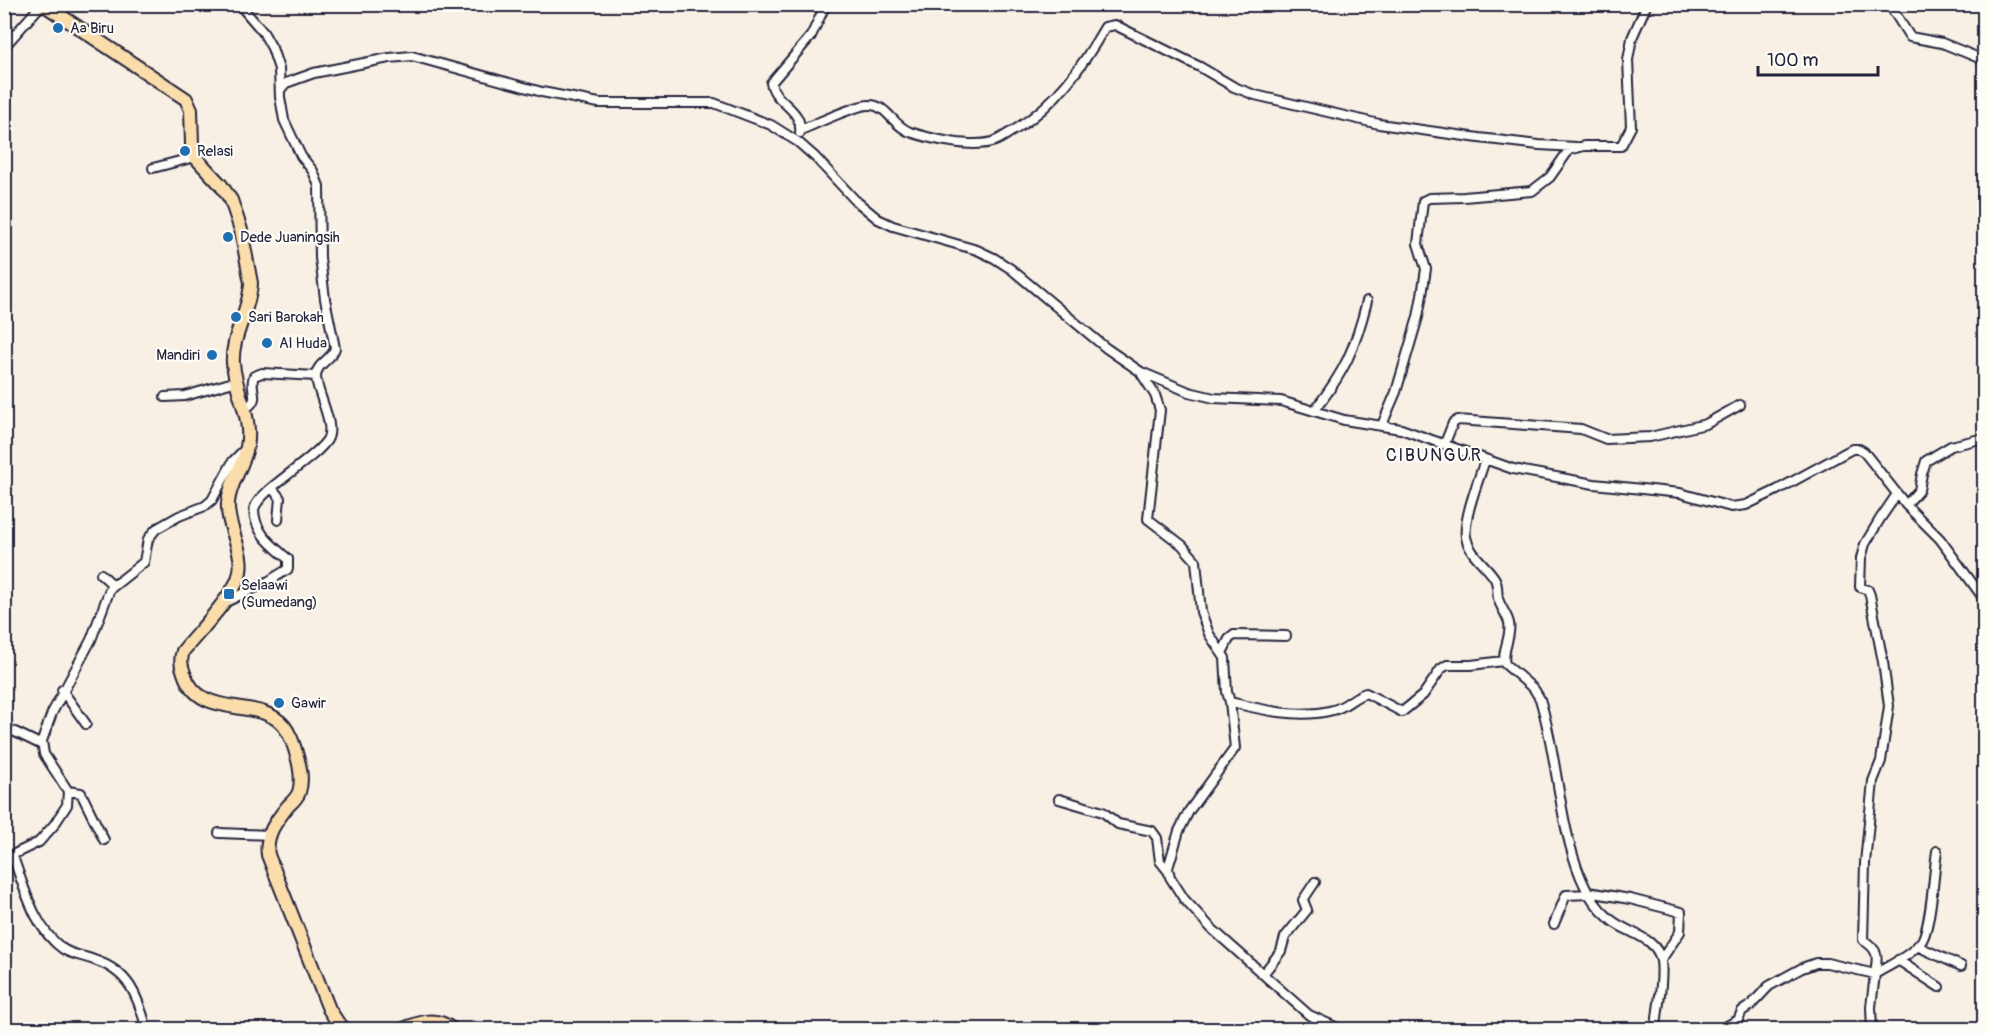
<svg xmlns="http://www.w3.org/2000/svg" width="1989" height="1034" font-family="Pangolin,sans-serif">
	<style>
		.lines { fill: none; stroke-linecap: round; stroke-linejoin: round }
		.street-casing { stroke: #22223b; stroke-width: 12 }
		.primary-casing { stroke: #22223b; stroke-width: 16 }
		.street { stroke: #fdfcf7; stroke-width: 8 }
		.primary { stroke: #faddab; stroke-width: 12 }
		.poi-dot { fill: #1f6fb2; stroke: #fdfcf7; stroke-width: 2 }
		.labels { text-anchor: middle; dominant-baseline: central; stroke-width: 4.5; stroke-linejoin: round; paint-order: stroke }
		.poi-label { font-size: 15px; fill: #22223b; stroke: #fdfcf7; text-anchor: start }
		.quarter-label { font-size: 18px; letter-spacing: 1.5px; fill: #22223b; stroke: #fdfcf7 }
	</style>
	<rect width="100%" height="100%" fill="#f9f0e5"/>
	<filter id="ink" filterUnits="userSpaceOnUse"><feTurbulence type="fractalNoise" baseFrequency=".0167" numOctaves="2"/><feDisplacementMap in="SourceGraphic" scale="12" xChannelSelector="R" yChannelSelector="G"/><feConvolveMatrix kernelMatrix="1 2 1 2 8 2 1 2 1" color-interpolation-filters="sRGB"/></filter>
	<g filter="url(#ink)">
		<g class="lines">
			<g class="street-casing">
				<path id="street" d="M1889 4 1910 37 1942 43 1984 60
					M4 47 42 4
					M281 89 286 83 314 73 389 58 412 56 542 92 599 103H714L771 125 798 142 815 157 855 200 878 219 893 226 977 250 994 258 1011 269 1106 348 1141 372 1189 392 1214 398 1281 401 1344 420 1401 429 1513 469 1594 484 1680 493 1731 507 1746 505 1777 490 1852 449H1859L1864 452 1906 505 1940 539 1984 599
					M801 130C815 124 857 104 870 105 887 105 893 126 910 132 931 139 970 148 992 142 1000 140 1008 133 1016 129 1056 104 1082 67 1105 27L1115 25 1200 67 1234 87 1255 95 1379 124 1479 138 1539 145 1576 147
					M800 133C803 108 775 104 771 83L811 36 826 4
					M153 168 195 157
					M1141 373 1155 395 1160 410 1148 519 1182 545 1196 561 1201 612 1209 634 1225 658 1227 692 1230 702C1262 710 1300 719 1333 710 1346 707 1354 696 1366 693L1402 712 1423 695 1441 669 1447 665H1471L1503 661
					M165 397 185 396 237 381
					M245 409C263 398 248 390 254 376L262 373 316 376
					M1314 411C1345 371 1355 349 1367 301
					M1382 425 1396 392 1418 317 1422 295 1426 269 1418 244 1423 201 1429 198 1464 197 1532 191 1550 177 1569 150 1584 146H1621L1631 127 1628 60 1632 38 1647 4
					M1445 443 1453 423 1458 420 1581 429 1606 439 1650 437 1706 424 1740 405
					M1485 460C1479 479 1463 519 1466 537 1469 555 1487 565 1495 579 1498 585 1497 592 1498 598 1500 607 1507 614 1509 623 1512 637 1501 651 1505 664L1534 689 1540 699C1558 757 1558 822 1581 878 1587 893 1597 908 1610 919 1625 933 1657 936 1661 961 1664 983 1657 1007 1656 1030
					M272 488 280 498 278 520
					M1906 505 1919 490 1922 474 1926 461 1951 446 1984 438
					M101 574 114 586
					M226 602 269 581 288 569V559C272 545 254 532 254 509 260 489 312 462 327 440 336 425 317 394 316 377 316 363 332 360 335 348L325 299 320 258 319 186 313 171 301 156 284 120 280 97 279 69 272 48 263 32 239 4
					M1222 653 1229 639 1234 635 1286 636
					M62 690 86 724
					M1230 702 1235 748 1189 811 1179 831 1168 868 1170 877 1184 899 1211 928 1309 1015 1342 1030
					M15 732 42 745
					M68 791 81 793 104 840
					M1059 799 1103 812 1118 824 1152 831 1157 838 1160 861 1168 871
					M219 833 269 835
					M13 857C25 889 34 928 63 949 72 955 84 956 94 960 129 971 138 996 147 1030
					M4 859 39 842 54 825 67 805 68 791 44 754 42 741 52 713 91 640 110 589 144 562 148 539 156 529 179 516 205 506 212 500 233 461 246 448
					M1588 892 1630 899 1681 912 1680 932 1661 960
					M1554 924 1566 895 1589 894
					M1917 946 1961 966
					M1898 960 1939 987
					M1264 973 1281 951 1285 937 1307 910 1303 900 1315 882
					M1719 1030 1738 1020 1742 1011 1751 1005 1769 986 1802 968 1816 963H1827L1875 974C1878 956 1879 950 1863 940L1865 863 1873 781 1881 761 1889 706 1883 662 1870 595 1868 590 1860 587 1861 558 1865 544 1880 519 1897 494
					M1872 1030 1871 1007 1875 974C1890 965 1910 956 1921 942 1931 929 1934 870 1937 851"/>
			</g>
			<g class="primary-casing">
				<path id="primary" d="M43 4 186 99 191 110 192 144 195 157 221 185 231 200 241 230 251 283C250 310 231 336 233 363 235 392 253 417 247 447 243 467 229 484 228 503 226 529 248 554 238 579 231 598 197 634 183 651 180 660 181 665 184 673 200 722 258 695 284 726 291 735 294 745 297 756 300 767 303 780 299 792 297 798 292 802 288 806 276 821 265 835 268 855L329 1009 338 1023 346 1030
					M401 1030C420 1022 436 1016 453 1030"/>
			</g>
			<use href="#street" class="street"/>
			<use href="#primary" class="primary"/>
		</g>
	</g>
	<g class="poi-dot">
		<circle cx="58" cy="28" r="6"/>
		<circle cx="185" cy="151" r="6"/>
		<circle cx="228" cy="237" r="6"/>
		<circle cx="236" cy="317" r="6"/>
		<circle cx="267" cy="343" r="6"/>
		<circle cx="212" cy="355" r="6"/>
		<rect x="223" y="588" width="12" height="12" rx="3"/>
		<circle cx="279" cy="703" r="6"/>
	</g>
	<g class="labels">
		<g class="poi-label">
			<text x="70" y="28">Aa Biru</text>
			<text x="197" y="151">Relasi</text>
			<text x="240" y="237">Dede Juaningsih</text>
			<text x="248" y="317">Sari Barokah</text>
			<text x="279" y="343">Al Huda</text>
			<text x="200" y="355" text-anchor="end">Mandiri</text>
			<text x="241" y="585">Selaawi<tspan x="241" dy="17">(Sumedang)</tspan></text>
			<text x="291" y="703">Gawir</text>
		</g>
		<g class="quarter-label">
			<text x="1434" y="455">CIBUNGUR</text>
		</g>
	</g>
	<rect width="1989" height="1034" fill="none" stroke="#fdfcf7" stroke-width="24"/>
	<rect x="12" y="12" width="1965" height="1010" fill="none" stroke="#22223b" stroke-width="2" filter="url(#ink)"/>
	<path d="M1758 66v9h120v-9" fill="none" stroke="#22223b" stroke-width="3"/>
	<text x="1767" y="66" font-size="18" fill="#22223b" stroke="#fdfcf7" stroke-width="4.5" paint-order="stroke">100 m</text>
</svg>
